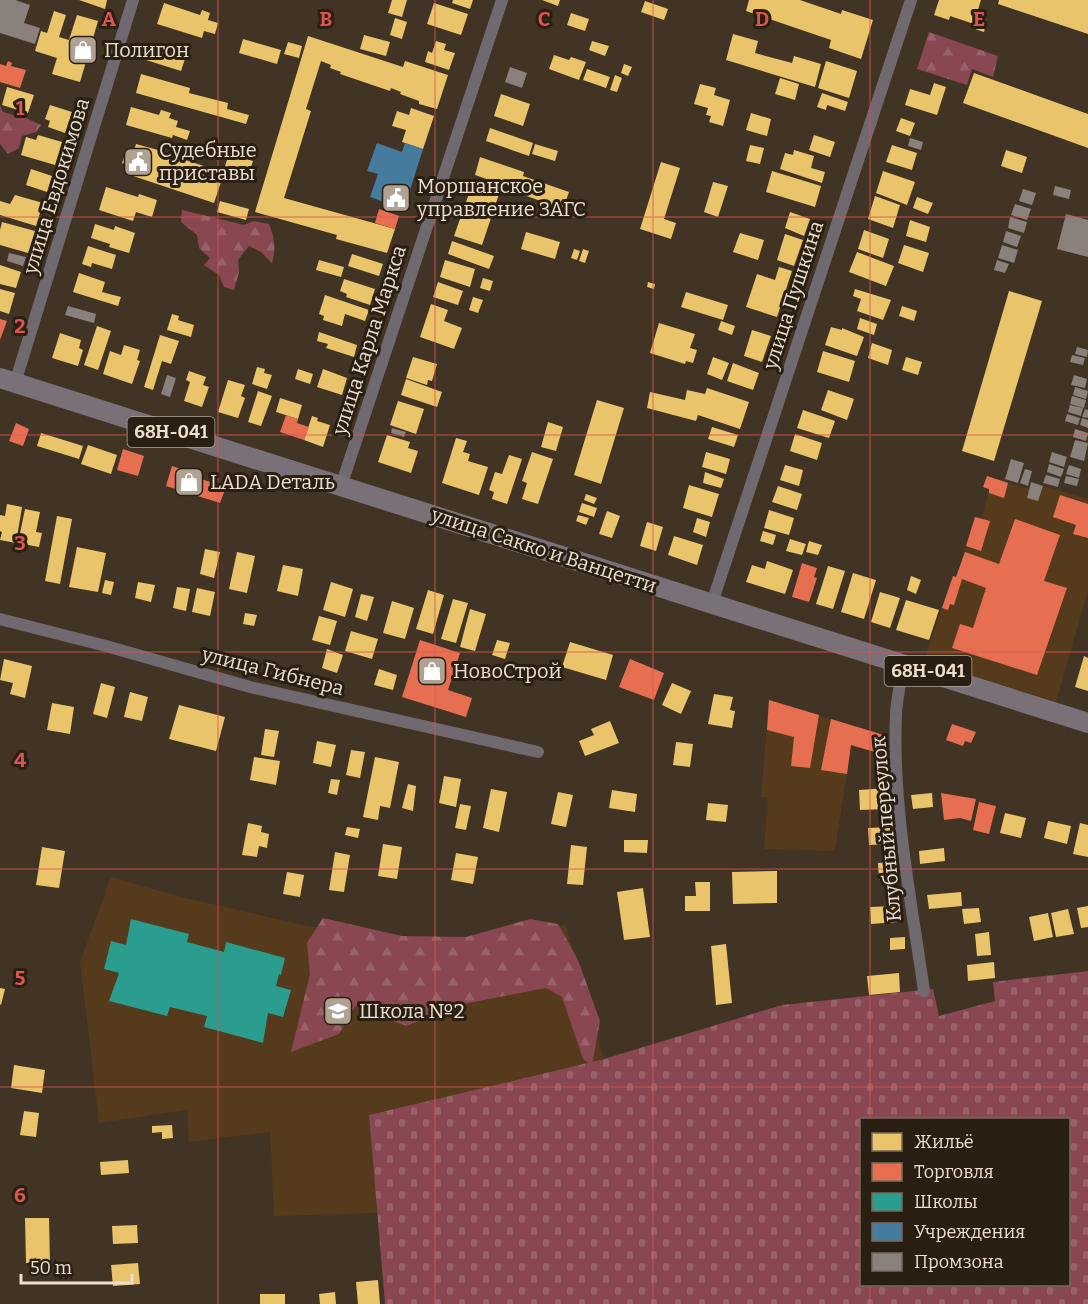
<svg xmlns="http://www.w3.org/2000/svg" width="1088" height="1304" font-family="Bitter,serif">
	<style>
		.built { fill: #553a1b }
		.forest { fill: url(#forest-firs) }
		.cemetery { fill: url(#cemetery-stones); fill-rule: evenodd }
		.homes { fill: #e9c46a }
		.shops { fill: #e76f51 }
		.schools { fill: #2a9d8f }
		.public { fill: #457b9d }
		.industry { fill: #8a817c }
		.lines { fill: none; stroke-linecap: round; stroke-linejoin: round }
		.minor { stroke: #706970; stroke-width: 12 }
		.primary { stroke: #7a7077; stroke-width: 20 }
		.grid { fill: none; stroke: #dc5551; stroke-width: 1.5; stroke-opacity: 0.55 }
		.labels { text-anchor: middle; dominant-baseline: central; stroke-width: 6; stroke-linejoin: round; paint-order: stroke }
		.shield { fill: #2a1f13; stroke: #b2a495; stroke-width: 1.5 }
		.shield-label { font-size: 18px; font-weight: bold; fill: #ecddcd }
		.poi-label { font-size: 20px; fill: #ecddcd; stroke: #2a1f13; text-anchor: start }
		.street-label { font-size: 20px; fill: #ecddcd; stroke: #2a1f13 }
		.grid-label { font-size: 20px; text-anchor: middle; font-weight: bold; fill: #dc5551; stroke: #2a1f13; stroke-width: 6; stroke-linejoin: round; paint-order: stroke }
	</style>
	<defs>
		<pattern id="forest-firs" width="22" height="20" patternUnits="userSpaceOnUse" patternTransform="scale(1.5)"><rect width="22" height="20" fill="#884751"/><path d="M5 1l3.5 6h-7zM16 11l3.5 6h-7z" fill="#996169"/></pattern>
		<pattern id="cemetery-stones" width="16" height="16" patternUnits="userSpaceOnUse" patternTransform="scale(1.5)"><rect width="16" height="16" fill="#884751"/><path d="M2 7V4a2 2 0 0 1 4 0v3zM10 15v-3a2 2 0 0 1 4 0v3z" fill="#996169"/></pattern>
	</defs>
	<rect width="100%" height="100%" fill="#413425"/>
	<path class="built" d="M987 476 1029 489 1031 482 1088 499V591L1056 702 924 660 953 576 956 577 975 517 982 518 989 490 983 487Z
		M769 700 887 736 885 755 851 746 835 851 764 849 768 798 761 797Z
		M111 877 181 897 400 947 566 925 604 1059 369 1115 377 1213 274 1216 270 1132 189 1142 187 1110 99 1123 80 962Z"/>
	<path class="forest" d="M929 32 998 56 993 77 972 69 967 85 917 69Z
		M0 105 3 112 26 118 41 125 36 132 22 136 19 148 8 154 0 144Z
		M182 210 244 225 254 221 269 224C275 238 276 249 272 263L261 252 249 246 238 260 239 272 234 290 224 287 219 275 204 265 210 258 199 248 197 235 181 222Z
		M323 918 402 936 466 937 530 919 558 924 578 960 600 1021 592 1065 583 1059 562 997 546 988 463 1004 406 1026 355 1006 339 1034 291 1052 310 974 307 943Z"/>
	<path class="cemetery" d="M1088 971V1304H385L369 1115 604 1059 782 1005 933 989 939 1016 995 1001 993 982ZM862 1120H1068V1284H862Z"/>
	<path class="homes" d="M79 0H107L105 9Z
		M392 0H407L402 17 388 13Z
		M453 0H473L470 9 452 3Z
		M542 0H560L558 6Z
		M749 0H800L841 14 842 10 873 20 861 59 829 48 831 40 746 11Z
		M939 0H981L976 16 987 20 984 32 972 28 974 24 950 16 949 20 934 15Z
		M999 0H1088V34L998 4Z
		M645 1 668 9 664 20 641 12Z
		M164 3 200 15 202 10 210 13 208 20 218 23 215 34 204 31 202 38 157 24Z
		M434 3 468 14 461 35 427 24Z
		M54 11 66 15 59 37 69 40 77 15 98 21 80 82 52 74 57 58 35 51 41 31 47 33Z
		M571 13 589 19 585 31 567 25Z
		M395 18 407 22 402 39 390 35Z
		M733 34 758 41 755 53 792 63 794 56 821 64 815 87 726 60Z
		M364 35 390 42 386 56 360 49Z
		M308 36 403 67 405 61 448 75 437 109 419 104V101L400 94 401 92 391 88 390 91 340 74 341 72 330 68 331 65 321 61 306 109 311 111 284 198 395 229 387 253 336 239 337 235 255 212Z
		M243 39 281 50 277 64 239 53Z
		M436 41 446 44 444 50 455 53 449 70 425 62 428 51 432 53Z
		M592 41 609 46 605 56 589 50Z
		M288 42 302 46 299 58 284 54Z
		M150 45 171 52 172 48 187 53 181 71 146 60Z
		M554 55 569 60 571 57 586 62 579 80 549 69Z
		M826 61 857 71 849 98 818 88Z
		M624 64 632 67 628 76 621 73Z
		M587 69 610 77 606 88 583 80Z
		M974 73 1088 114V148L963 103Z
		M141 74 190 88 189 93 228 103 227 109 249 115 246 124 136 93Z
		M615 75 622 78 617 92 610 90Z
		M780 78 799 84 795 100 775 94Z
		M934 83 946 87 937 115 905 105 910 89 930 95Z
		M700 84 716 88 714 95 730 100 723 126 709 122 711 116 706 115 708 108 694 104Z
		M7 87 34 95 28 113 2 105Z
		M822 93 848 102 845 111 827 105 826 110 817 107Z
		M501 94 530 104 523 126 494 116Z
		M50 105 72 112 65 133 48 127 50 121 45 119Z
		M131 107 159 115 161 110 171 113 169 118 178 121 176 127 190 131 187 140 173 135 172 138 126 125Z
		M411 108 434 116 423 149 402 142 406 130 392 126 397 111 409 115Z
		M751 113 771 119 767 136 746 130Z
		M901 118 915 123 910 136 896 131Z
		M490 128 533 143 529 156 486 141Z
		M38 135 62 142 55 165 21 155 26 137 36 140Z
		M814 135 835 142 830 157 809 150Z
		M136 144 158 150V151L210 168 211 166 219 169V171L224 173 214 203 127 174 130 166 122 163 126 152 133 154Z
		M535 144 558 151 555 161 532 154Z
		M750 145 764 148 760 164 746 161Z
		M892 145 917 153 912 170 886 162Z
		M794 150 814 156 811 168 825 172 822 183 780 169 785 153 793 155Z
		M1006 150 1027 157 1022 173 1001 166Z
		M229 154 253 161 249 173 225 166Z
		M480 157 524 172 523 176 569 192 563 209 521 194 522 191 475 175Z
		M661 162 680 168 664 219 676 223 671 239 640 229Z
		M31 169 52 176 47 192 26 185Z
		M772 171 821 186 815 207 766 192Z
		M883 171 915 182 907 205 876 193Z
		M713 182 728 186 718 217 704 212Z
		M472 185 499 194 482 245 454 236Z
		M106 187 138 197 139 194 157 200 152 217 136 212 133 221 99 210Z
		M15 195 43 203 36 226 0 215V201L10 204Z
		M875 196 900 205 893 228 868 219Z
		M917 197 933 203 928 214 913 208Z
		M220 201 249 209 246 220 217 212Z
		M790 212 810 219 804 236 785 228Z
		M910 220 930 227 926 242 906 236Z
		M2 222 35 231 28 253 0 245V230Z
		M95 224 114 230 115 226 135 233 129 253 109 247 110 244 91 238Z
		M864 230 889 239 883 258 858 249Z
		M526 232 560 242 555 259 521 249Z
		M740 233 764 240 758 260 733 252Z
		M785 234 803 240 794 266 777 260Z
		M452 241 494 256 489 269 448 254Z
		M904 245 929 253 923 272 898 263Z
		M88 246 116 255 112 269 92 263 91 267 82 264Z
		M574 249 580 251 577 260 571 258Z
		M583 249 589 251 585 263 579 261Z
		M857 252 894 266 886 286 849 272Z
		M352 254 383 264 379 276 348 266Z
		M319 260 344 267 341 277 316 270Z
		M445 260 475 269 470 287 440 277Z
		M0 265 21 272 16 288 0 284Z
		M779 267 792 271 777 317 746 307 757 274 775 280Z
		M79 273 105 282 102 292 121 297 118 306 73 292Z
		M483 278 493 281 490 291 480 288Z
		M344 279 375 289 370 305 346 297 347 294 340 291Z
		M438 282 463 291 458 305 433 297Z
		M648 282 655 284 654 289 647 287Z
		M0 289 15 293 9 314 0 311Z
		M855 289 891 300 883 320 857 311 861 299 853 296Z
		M1009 291 1042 301 994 461 962 451Z
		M686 292 728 305 723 320 681 307Z
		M325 295 369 310 365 321 345 314 342 326 323 320 324 316 319 314Z
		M473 297 483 300 478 313 469 310Z
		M431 304 448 310 444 321 462 328 454 349 420 337Z
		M902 306 917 311 914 321 899 316Z
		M172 314 179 316 178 320 194 325 191 337 167 330Z
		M860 318 877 324 874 335 857 329Z
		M721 321 735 326 732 335 718 330Z
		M659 323 695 334 690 348 697 350 693 363 686 361 685 364 650 353Z
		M97 326 111 331 98 370 84 365Z
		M831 327 842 330V328L864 337 857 356 825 345Z
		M752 330 771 336 762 362 744 356Z
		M319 332 357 345 354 357 326 348 328 344 317 341Z
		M60 333 81 340 79 348 83 350 78 366 52 358Z
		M160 335 179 341 171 364 162 361 153 390 144 387Z
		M872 343 892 350 888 365 868 358Z
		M124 345 140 350 137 360 140 361 132 384 103 374 110 351 121 355Z
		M823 351 855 361 849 382 817 372Z
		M413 357 437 364 432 381 428 380 427 385 406 378Z
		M713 357 729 363 722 380 707 374Z
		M906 357 922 362 918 375 902 370Z
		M733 363 759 373 753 390 727 381Z
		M257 367 265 369 264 373 272 375 267 389 252 384Z
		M298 369 313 374 310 384 295 379Z
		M323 369 347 378 342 395 317 387Z
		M189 371 206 377 203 385 209 387 202 407 184 401 190 382 186 380Z
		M406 379 442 392 437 407 401 395Z
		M228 380 245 385 241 396 245 398 238 418 218 412Z
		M707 388 749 402 740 429 698 415 696 421 647 408 650 392 685 400 687 390 705 394Z
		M828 390 854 399 847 420 821 410Z
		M258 391 272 396 261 426 248 422Z
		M280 398 302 405 298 419 276 412Z
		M597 400 624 408 601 484 574 475Z
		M398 401 424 409 416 434 390 425Z
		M803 410 835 421 829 438 797 428Z
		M312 416 318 418 317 421 330 425 323 447 304 440Z
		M548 422 563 427 556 451 541 447Z
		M712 427 738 435 734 447 708 439Z
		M41 433 83 446 79 459 37 446Z
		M795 434 822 443 817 460 790 451Z
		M387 435 410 442 408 448 418 451 411 473 378 462Z
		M456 438 467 441 463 452 470 454 468 461 488 467 479 495 442 483Z
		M88 445 117 455 111 474 81 464Z
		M532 452 553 459 538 504 522 499 527 483 522 481Z
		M706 452 730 459 726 474 702 467Z
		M509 455 522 459 507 504 492 499 494 492 489 490 495 472 502 474Z
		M785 465 803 470 799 486 780 480Z
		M705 472 724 479 721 488 703 483Z
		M689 485 719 494 712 517 683 508Z
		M778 486 802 494 797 510 772 502Z
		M586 494 597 498 594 504 584 500Z
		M582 503 597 508 594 517 579 512Z
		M7 504 22 507 16 543 0 540 2 532 0 531V515L5 516Z
		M25 509 40 512 36 532 42 533 39 547 18 543Z
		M769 510 794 518 789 535 764 528Z
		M607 511 620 516 612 538 599 534Z
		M578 515 589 518 586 525 576 521Z
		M57 516 72 519 60 584 45 581Z
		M697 518 710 522 706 537 693 532Z
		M647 522 663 527 656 551 640 546Z
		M763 531 776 535 773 545 760 541Z
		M674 536 703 545 697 565 668 555Z
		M790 539 806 544 802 555 786 551Z
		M809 541 822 545 818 555 806 552Z
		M77 547 106 553 98 592 69 587Z
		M205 549 220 552 214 578 200 574Z
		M237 552 255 556 247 593 229 589Z
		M767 561 793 570 785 594 746 582 752 565 765 569Z
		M283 565 303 569 298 596 277 591Z
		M828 566 845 571 833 609 816 604Z
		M853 573 876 580 864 619 841 612Z
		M911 576 921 580 916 594 907 590Z
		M105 580 114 582 111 595 102 593Z
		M138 582 155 585 151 602 135 598Z
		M331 582 353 589 345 617 323 610Z
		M177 587 190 589 186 611 173 608Z
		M197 588 215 592 210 616 192 612Z
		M428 590 444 595 433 634 416 629Z
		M880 592 900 598 890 628 871 622Z
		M361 594 374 597 367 621 355 617Z
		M453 599 468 603 456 643 441 639Z
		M906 600 939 610 929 640 896 630Z
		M392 601 414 608 405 639 383 633Z
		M470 609 486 614 475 651 460 647Z
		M245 613 257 615 254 626 243 624Z
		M319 616 337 621 330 645 312 640Z
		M351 631 378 639 372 659 345 651Z
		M497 640 510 643 505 659 492 655Z
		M570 642 613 655 606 680 562 667Z
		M327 649 343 655 337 673 322 668Z
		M1084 656 1088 658V691L1075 687Z
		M4 659 32 666 25 698 10 694 13 683 0 680Z
		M379 669 397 675 393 690 374 685Z
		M101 683 115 687 107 718 93 714Z
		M672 683 691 691 681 714 662 705Z
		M130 692 148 697 142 721 124 717Z
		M714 694 733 697 730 710 735 711 732 728 708 724Z
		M52 703 74 707 70 734 47 730Z
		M179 705 225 717 216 751 169 739Z
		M610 721 619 743 585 756 579 741 594 735 591 729Z
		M265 729 279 731 274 757 261 755Z
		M317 741 336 745 331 767 313 763Z
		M676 742 693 744 690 767 673 765Z
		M351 750 365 752 360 778 346 775Z
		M254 757 280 761 276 785 250 780Z
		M375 757 399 762 390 808 380 806 378 820 363 817Z
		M444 776 461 779 456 807 439 803Z
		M331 779 340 780 337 795 328 793Z
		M408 784 416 786 413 811 402 808Z
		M887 788 889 809 860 810 859 790Z
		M491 789 507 792 499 832 483 828Z
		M612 790 637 794 635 812 609 808Z
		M558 792 573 795 566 827 551 824Z
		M932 793 933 807 913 809 911 795Z
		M708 803 728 805 726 822 706 820Z
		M460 804 471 806 466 830 455 828Z
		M1005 813 1026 818 1021 838 1000 833Z
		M1048 821 1071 826 1067 844 1044 838Z
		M248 823 262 826 261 832 269 834 267 848 259 846 257 857 242 855Z
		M1080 823 1088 825V857L1073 854Z
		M347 827 360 829 358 838 345 835Z
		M890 827 891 844 869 845 868 828Z
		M624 840H648L647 853 624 852Z
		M383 844 402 847 397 879 378 876Z
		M571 845 587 847 583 885 567 884Z
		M42 847 65 851 59 888 36 885Z
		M944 848 945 861 920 864 919 851Z
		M335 852 350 855 344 892 329 890Z
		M456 853 478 857 473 884 451 880Z
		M893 862 894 880H879L878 863Z
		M777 871V903L733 904 732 872Z
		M287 872 304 875 300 897 283 894Z
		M695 882H710V911H685V896H696Z
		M643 888 650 937 624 940 617 892Z
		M961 892 962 906 929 909 927 895Z
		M896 906 897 922 871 924 870 907Z
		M1088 906V927L1081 928 1077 908Z
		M979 908 981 922 964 924 962 909Z
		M1068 909 1074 934 1056 937 1051 913Z
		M1048 913 1053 937 1034 941 1029 917Z
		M989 932 991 955 977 956 975 934Z
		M905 937V949L890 950V938Z
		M726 944 732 1003 716 1005 711 946Z
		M994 962 995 978 968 981 967 965Z
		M899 973 900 992 869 995 867 976Z
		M0 988 5 989 1 1005 0 1004Z
		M14 1065 45 1070 42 1093 11 1088Z
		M24 1111 39 1113 36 1137 20 1135Z
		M172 1125 173 1138 162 1139V1132L152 1133V1126Z
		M128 1160 129 1173 101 1175 100 1162Z
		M25 1218H49L50 1263H26Z
		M137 1225 138 1243 113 1244 112 1226Z
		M138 1263 140 1284 113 1286 111 1265Z
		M378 1280 380 1304H358L356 1282Z
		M335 1292 336 1304H320L319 1294Z
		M260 1294H285V1304H260Z"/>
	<path class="shops" d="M8 61 12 63 11 66 26 70 20 88 0 82V64L6 66Z
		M379 209 399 216 395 229 375 223Z
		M0 319 7 321 0 340Z
		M286 415 298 419 297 423 309 427 304 440 280 432Z
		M16 423 29 429 23 446 9 441Z
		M123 449 144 456 138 476 117 470Z
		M172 466 199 475 198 478 226 487 220 503 166 486Z
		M987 476 1008 483 1004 498 989 493V489L983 487Z
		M1060 495 1088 504V538L1073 534 1076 525 1053 517Z
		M975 517 990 521 981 551 966 546Z
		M1015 519 1060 535 1044 581 1067 588 1037 675 952 648 960 624 973 628 986 588 962 579 954 605 950 604 948 610 942 608 953 576 956 577 965 552 999 564Z
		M802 563 817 568 814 577 817 578 809 602 792 597Z
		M420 640 460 653 448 690 472 698 466 717 402 697Z
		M630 659 664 673 654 700 619 687Z
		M769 700 819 715 810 768 791 766 794 737 767 730Z
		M831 719 887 736 885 755 851 745 847 774 821 770Z
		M952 724 976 732 971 743 965 741 963 746 946 740Z
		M941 793 976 799 971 821 960 818 944 820Z
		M979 802 996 806 989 834 973 830Z"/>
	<path class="schools" d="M131 919 189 934 187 942 224 952 226 942 285 958 281 975 279 974 276 986 291 990 283 1017 268 1013 263 1043 204 1027 207 1016 170 1007 167 1016 109 1001 119 973 104 969 111 941 126 945Z"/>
	<path class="public" d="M377 143 402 152 405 143 423 149 404 209 370 197 378 174 367 171Z"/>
	<path class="industry" d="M0 0H15L30 5 24 23 40 28 35 44 0 33Z
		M510 67 527 73 522 88 505 82Z
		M910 138 923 142 921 150 908 146Z
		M1055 186 1071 190 1069 199 1053 195Z
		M1023 189 1036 193 1032 205 1019 201Z
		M1015 204 1031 209 1027 220 1011 215Z
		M1066 214 1088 220V257L1057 249Z
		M1010 217 1027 222 1024 233 1008 228Z
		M1006 231 1021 236 1017 247 1003 242Z
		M1002 245 1018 250 1014 263 998 258Z
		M9 253 26 257 23 266 7 261Z
		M997 260 1009 264 1005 273 994 270Z
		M68 306 96 314 94 323 65 315Z
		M1077 347 1088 350 1087 357 1075 354Z
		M1072 355 1085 358 1083 365 1070 362Z
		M167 375 176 378 170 397 161 394Z
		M1074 375 1087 379 1085 388 1071 385Z
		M1075 387 1088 391 1086 399 1073 395Z
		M1072 396 1086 400 1084 408 1070 404Z
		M1070 405 1083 408 1081 416 1068 412Z
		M1085 409 1088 410V418L1082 417Z
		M1067 414 1080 418 1078 425 1065 421Z
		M1082 418 1088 420V428L1080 425Z
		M392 428 406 432 404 437 391 433Z
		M1075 429 1088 433 1086 441 1073 437Z
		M1075 440 1088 443 1084 461 1070 457Z
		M1052 452 1067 457 1064 467 1049 462Z
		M1011 459 1024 463 1018 483 1005 479Z
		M1049 464 1064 469 1061 477 1047 472Z
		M1069 465 1081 469 1079 478 1066 474Z
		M1025 469 1032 471 1028 486 1020 483Z
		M1046 475 1060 479 1058 487 1043 483Z
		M1066 476 1079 479 1077 486 1064 483Z
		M1031 482 1043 486 1038 501 1027 498Z"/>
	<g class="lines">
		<path class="minor" d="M15 383 133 0
			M341 486 502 0
			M712 603 911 0
			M0 619 106 646 250 687 538 752
			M904 664C901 680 897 697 896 713 892 806 911 899 924 991"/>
		<path class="primary" d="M0 378 1088 723"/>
	</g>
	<path class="grid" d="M218 0V1304M435 0V1304M653 0V1304M870 0V1120M0 217H1088M0 435H1088M0 652H1088M0 869H1088M0 1087H1088M870 1284V1304"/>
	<defs>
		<g id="shop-square" transform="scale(1.5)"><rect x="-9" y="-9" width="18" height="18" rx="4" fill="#b0a292" stroke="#2a1f13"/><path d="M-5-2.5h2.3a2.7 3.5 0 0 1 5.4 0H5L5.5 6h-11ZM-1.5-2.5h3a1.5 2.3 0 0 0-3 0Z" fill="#fff"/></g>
		<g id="civic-square" transform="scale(1.5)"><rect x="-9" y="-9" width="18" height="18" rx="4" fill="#b0a292" stroke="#2a1f13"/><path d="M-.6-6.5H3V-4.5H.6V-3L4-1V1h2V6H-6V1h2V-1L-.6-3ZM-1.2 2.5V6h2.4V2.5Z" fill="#fff"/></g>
		<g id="school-square" transform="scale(1.5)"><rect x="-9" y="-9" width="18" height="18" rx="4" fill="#b0a292" stroke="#2a1f13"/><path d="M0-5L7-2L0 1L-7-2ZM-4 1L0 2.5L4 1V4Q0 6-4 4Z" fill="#fff"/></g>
	</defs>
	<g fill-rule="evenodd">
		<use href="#shop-square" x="83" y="50"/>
		<use href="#civic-square" x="138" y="162"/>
		<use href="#civic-square" x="396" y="198"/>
		<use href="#shop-square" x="189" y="482"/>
		<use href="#shop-square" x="432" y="671"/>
		<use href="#school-square" x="338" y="1011"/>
	</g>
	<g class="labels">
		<g class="shield">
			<rect x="127.5" y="417" width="87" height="30" rx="4.5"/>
			<rect x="884.5" y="656" width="87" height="30" rx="4.5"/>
		</g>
		<g class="shield-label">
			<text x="171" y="432">68Н-041</text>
			<text x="928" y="671">68Н-041</text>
		</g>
		<g class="poi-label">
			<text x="104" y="50">Полигон</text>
			<text x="159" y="150">Судебные<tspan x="159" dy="23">приставы</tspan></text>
			<text x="417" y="186">Моршанское<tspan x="417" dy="23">управление ЗАГС</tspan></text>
			<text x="210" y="482">LADA Dеталь</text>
			<text x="453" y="671">НовоСтрой</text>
			<text x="359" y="1011">Школа №2</text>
		</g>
		<g class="street-label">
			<text transform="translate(56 186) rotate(-73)">улица Евдокимова</text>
			<text transform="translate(793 295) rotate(-72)">улица Пушкина</text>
			<text transform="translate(369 340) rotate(-72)">улица Карла Маркса</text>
			<text transform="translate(544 550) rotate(18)">улица Сакко и Ванцетти</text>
			<text transform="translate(273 671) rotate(14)">улица Гибнера</text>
			<text transform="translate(886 829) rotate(-95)">Клубный переулок</text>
		</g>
	</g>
	<g class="grid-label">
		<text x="109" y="26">A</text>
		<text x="326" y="26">B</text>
		<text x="544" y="26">C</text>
		<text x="762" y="26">D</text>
		<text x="979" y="26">E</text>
		<text x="20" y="115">1</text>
		<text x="20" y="333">2</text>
		<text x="20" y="550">3</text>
		<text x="20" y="767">4</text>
		<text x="20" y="985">5</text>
		<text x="20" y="1202">6</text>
	</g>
	<rect x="860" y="1118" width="210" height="168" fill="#2a1f13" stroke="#786b5d" stroke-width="1.5"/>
	<rect x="872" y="1133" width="30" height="18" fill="#e9c46a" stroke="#786b5d" stroke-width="1.5"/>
	<text x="914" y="1148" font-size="18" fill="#ecddcd">Жильё</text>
	<rect x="872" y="1163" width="30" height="18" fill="#e76f51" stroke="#786b5d" stroke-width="1.5"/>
	<text x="914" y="1178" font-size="18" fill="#ecddcd">Торговля</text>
	<rect x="872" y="1193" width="30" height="18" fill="#2a9d8f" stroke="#786b5d" stroke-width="1.5"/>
	<text x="914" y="1208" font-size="18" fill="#ecddcd">Школы</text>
	<rect x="872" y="1223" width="30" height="18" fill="#457b9d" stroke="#786b5d" stroke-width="1.5"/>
	<text x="914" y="1238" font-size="18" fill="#ecddcd">Учреждения</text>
	<rect x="872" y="1253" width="30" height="18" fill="#8a817c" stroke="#786b5d" stroke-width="1.5"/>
	<text x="914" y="1268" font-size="18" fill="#ecddcd">Промзона</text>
	<path d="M21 1274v9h111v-9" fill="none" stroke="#ecddcd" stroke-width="3"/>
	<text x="30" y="1274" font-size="18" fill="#ecddcd" stroke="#2a1f13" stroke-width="4.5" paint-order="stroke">50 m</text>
</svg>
